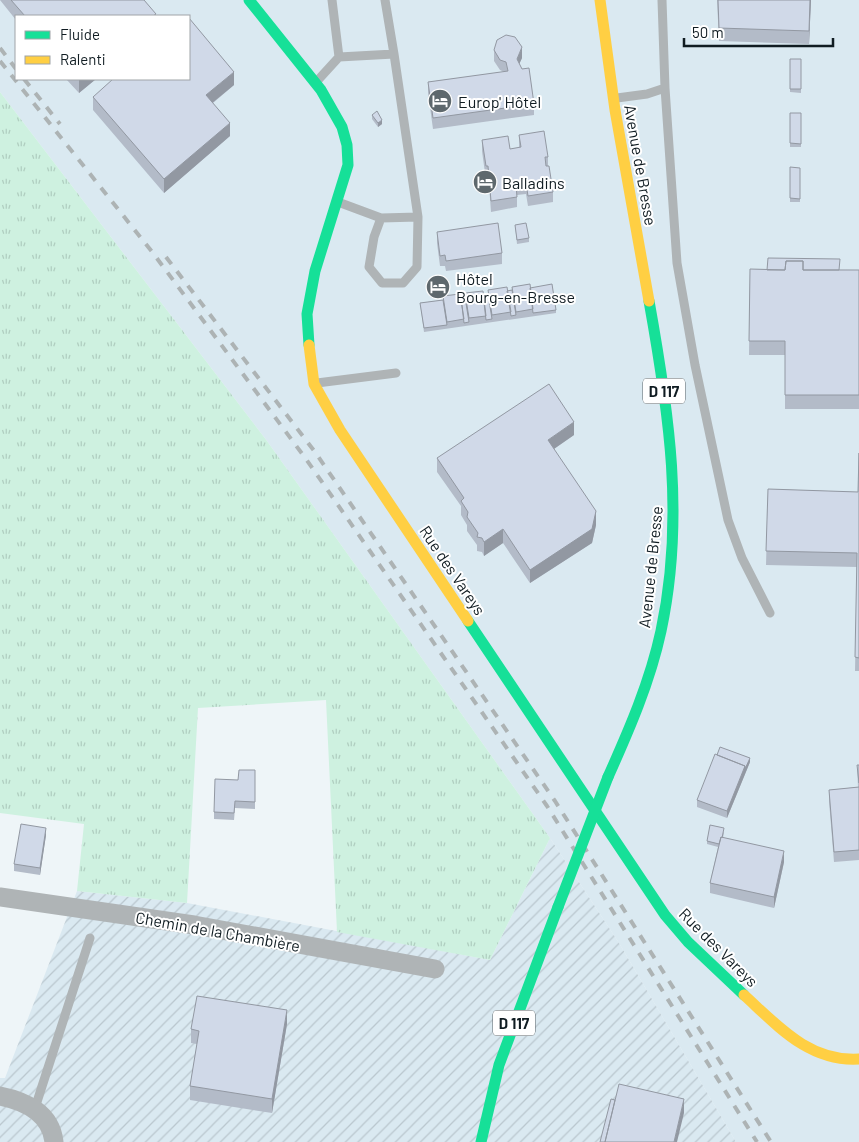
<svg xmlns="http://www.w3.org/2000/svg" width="859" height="1142" font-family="Barlow,sans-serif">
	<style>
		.built { fill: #dae9f1; fill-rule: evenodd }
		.industrial { fill: url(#industrial-furrows) }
		.grass { fill: url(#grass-tufts) }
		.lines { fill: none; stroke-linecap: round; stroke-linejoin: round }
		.lane { stroke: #afb4b6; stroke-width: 9 }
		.street { stroke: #afb4b6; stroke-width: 19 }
		.fast { stroke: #16e098; stroke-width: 11 }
		.slow { stroke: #ffcf43; stroke-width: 11 }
		.rail { stroke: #adb3b4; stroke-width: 4; stroke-dasharray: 9 9; stroke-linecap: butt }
		.fast-bridge { stroke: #16e098; stroke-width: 11 }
		.wall { fill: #b3bbc8 }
		.shaded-wall { fill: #9298a2 }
		.building { fill: #d0d9e8; stroke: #9298a2 }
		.labels { text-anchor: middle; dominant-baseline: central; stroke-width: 4; stroke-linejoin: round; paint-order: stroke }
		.shield { fill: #fff; stroke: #586064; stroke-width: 1 }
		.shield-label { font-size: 15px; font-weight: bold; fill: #101c22 }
		.poi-label { font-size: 16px; fill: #101c22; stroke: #fff; text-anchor: start }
		.street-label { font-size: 16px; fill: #101c22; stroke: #fff }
	</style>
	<defs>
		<pattern id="industrial-furrows" width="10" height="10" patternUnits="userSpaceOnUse" patternTransform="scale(1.25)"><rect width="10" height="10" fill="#dae9f1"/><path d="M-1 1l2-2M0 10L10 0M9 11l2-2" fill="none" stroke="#bac7ce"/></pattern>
		<pattern id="grass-tufts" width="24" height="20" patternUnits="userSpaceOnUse" patternTransform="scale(1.25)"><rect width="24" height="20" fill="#cef1e0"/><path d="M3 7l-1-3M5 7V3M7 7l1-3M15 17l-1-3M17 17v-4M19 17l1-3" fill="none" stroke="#b0cec0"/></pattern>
	</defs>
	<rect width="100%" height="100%" fill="#eef5f8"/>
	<path class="built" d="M0 0H859V1142H736L619 943 550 838 267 441 0 92ZM16 16H189V79H16Z"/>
	<path class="industrial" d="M550 838 619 943 736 1142H0V1078H5L77 891 187 903 490 960Z"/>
	<path class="grass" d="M0 92 267 441 550 838 490 960 337 932 326 700 198 708 187 903 77 891 84 824 0 813Z"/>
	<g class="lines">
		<path class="lane" d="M332 0 339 57
			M385 0 394 54
			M318 80 339 57 394 54 418 217 381 218 338 202
			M665 88 677 263 695 365 728 520 742 558 770 613
			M617 98 647 94 665 88 662 0
			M381 218 374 237 369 267 382 283H403L417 267 418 217
			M317 383 396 373
			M35 1108 90 938"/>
		<path class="street" d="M0 897 194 925 435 969
			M0 1096C25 1101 51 1113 54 1142"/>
		<path class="fast" d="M249 0 321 90 342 127 347 145 348 165 315 271 307 314 309 345
			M468 621 665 915 688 942 744 995
			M608 777C629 730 650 682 661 631 685 519 669 412 649 301
			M481 1142 499 1065 558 907"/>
		<path class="slow" d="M600 0 615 110 649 301
			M309 345 314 384 340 430 468 621
			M744 995C778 1026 809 1062 859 1059"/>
		<path class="rail" d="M0 48 16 69
			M0 61 153 253 306 459 547 806 757 1142
			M24 79 60 124
			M166 257 315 452 555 801 771 1142"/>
		<path class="fast-bridge" d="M558 907 608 777"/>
	</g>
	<path class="wall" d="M0 0H144L156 16H16V20Z
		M717 0H811L809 44 719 41Z
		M494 50 522 58 519 64 534 104V115L433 129 428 93V82L504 72 500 70 494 61Z
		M790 59H801V93L790 92Z
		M66 79H96L79 93Z
		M234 85 213 103 230 136 164 193 93 110V97Z
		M790 113H801V147H790Z
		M372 115 382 124 378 127 372 119Z
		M519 135 548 157V166L553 192V202L528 206 526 194 517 195V207L491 212 489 185 480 187 479 174 485 173 482 151V140L510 149 519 148Z
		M790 167 800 199V202H790Z
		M515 225 529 238V242L517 244Z
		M437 232 502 253V264L446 271 445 266H440L437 243Z
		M750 269 859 270V409H785V355H749Z
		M512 287 530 288 556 310V313L424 332 420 303 443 300V296L461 297H465V293L483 294H488V290H512Z
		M574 435 554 449 596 525 592 543 530 583 503 543 484 556 482 552 477 551V545L467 531V525L461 515V506L437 472V458Z
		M859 453V671H855L857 567 766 565 768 489 858 492Z
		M750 762 727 818 697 807V800Z
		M857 765H859V860L834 862 829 801V790L858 787Z
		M255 770V809L235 808 234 820 214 819V812L238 780Z
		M724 832 723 838 784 862 774 908 710 893V883L718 847 707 844V841Z
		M46 835 40 875 14 871V864Z
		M287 1024 272 1113 190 1100V1086L197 1044 191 1043V1029Z"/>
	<path class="shaded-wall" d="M810 0H811L809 44V31Z
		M522 47V58L517 69V59Z
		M234 72V85L206 108V95Z
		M80 79H96L79 93V80Z
		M382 120V124L378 127V123Z
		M230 123V136L164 193V179Z
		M574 422V435L548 453V440Z
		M596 511V525L592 543 530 583V570Z
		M503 529V543L484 556V542Z
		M750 758V762L727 818V811L745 766Z
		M46 828V835L40 875V868Z
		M784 851V862L774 908V897Z
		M287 1010V1024L272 1113V1099Z
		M684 1099V1113L677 1142H674Z"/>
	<path class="building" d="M11 0H144L156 14 153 16H25Z
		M718 0H810L809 31 719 28Z
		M189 18 234 72 206 95 230 123 164 179 93 97 113 79H189Z
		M506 35 515 37 522 47 517 59 522 69 529 68 534 104 433 118 428 82 508 71 506 62 500 60 494 50 497 40Z
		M790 59H801V89H790Z
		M377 111 382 120 378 123 372 115Z
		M790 113H801V144L790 143Z
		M544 131 548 157H545L546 166H549L553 192 528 196 526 183 516 185 517 197 491 201 488 166H486L482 140 508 136 510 149 521 147 519 135Z
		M790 167 800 168V199L790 198Z
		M488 173 489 182 480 183 479 174Z
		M498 223 502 253 446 261 445 255 440 256 437 232Z
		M526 223 529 238 517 240 515 225Z
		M768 258 840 259 839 270H803V261H786L785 270H767Z
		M786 261H803V270H859V395H785V341H749L750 269 785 270Z
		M530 284 533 309 516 312 512 287Z
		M552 284 556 310 533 313 530 288Z
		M507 287 511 312 492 315 488 290Z
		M512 290 516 315 511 316 507 291Z
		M483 291 486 316 469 318 465 293Z
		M460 294 464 319 447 322 443 296Z
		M483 294H488L492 319 486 320Z
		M461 297H465L469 322 464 323Z
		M443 300 447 325 424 328 420 303Z
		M549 384 574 422 548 440 596 511 592 529 530 570 503 529 484 542 482 538 477 537 478 533 467 517 468 512 461 501 464 498 437 458Z
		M859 453V658L855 657 857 553 766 551 768 489 858 492Z
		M720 747 750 758 745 769V766L717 755Z
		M715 754 745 766 727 811 697 800Z
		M857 765H859V783Z
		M239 770H255V802L235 801 234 813 214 812 215 779 238 780Z
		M859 787V850L834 852 829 790Z
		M21 824 46 828 40 868 14 864Z
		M710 825 724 828 722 838 721 837 719 844 707 841Z
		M721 837 784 851 774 897 710 883Z
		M197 996 287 1010 272 1099 190 1086 199 1031 191 1029Z
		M619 1084 684 1099 674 1142H605Z
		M611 1099 615 1100 605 1142H600Z"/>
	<defs>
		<g id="hotel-disc" transform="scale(1.25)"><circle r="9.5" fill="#5e686d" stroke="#fff"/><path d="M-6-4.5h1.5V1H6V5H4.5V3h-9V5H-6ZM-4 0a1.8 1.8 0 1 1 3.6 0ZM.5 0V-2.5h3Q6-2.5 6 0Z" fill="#fff"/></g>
	</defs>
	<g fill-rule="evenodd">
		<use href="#hotel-disc" x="440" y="101"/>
		<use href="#hotel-disc" x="485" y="182"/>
		<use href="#hotel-disc" x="438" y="287"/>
	</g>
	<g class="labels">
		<g class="shield">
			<rect x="643" y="378.5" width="42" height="25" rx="4"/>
			<rect x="493" y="1010.5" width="42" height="25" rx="4"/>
		</g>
		<g class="shield-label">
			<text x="664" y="391">D 117</text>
			<text x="514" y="1023">D 117</text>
		</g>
		<g class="poi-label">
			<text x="458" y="101">Europ' Hôtel</text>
			<text x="502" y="182">Balladins</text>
			<text x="456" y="278">Hôtel<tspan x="456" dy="18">Bourg-en-Bresse</tspan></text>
		</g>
		<g class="street-label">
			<text transform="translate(641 165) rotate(80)">Avenue de Bresse</text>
			<text transform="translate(650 567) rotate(-84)">Avenue de Bresse</text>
			<text transform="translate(453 570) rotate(56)">Rue des Vareys</text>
			<text transform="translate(218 931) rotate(10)">Chemin de la Chambière</text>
			<text transform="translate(719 947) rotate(45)">Rue des Vareys</text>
		</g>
	</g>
	<rect x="15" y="15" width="175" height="65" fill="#ffffff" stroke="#9fa4a7"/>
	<rect x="25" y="31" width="25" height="8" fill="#16e098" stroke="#9fa4a7"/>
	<text x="60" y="40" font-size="15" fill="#101c22">Fluide</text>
	<rect x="25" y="56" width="25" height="8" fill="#ffcf43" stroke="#9fa4a7"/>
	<text x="60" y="65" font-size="15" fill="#101c22">Ralenti</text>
	<path d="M684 38v8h149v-8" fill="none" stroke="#101c22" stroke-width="2.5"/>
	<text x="692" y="38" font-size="15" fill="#101c22" stroke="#ffffff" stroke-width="4" paint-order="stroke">50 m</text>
</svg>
